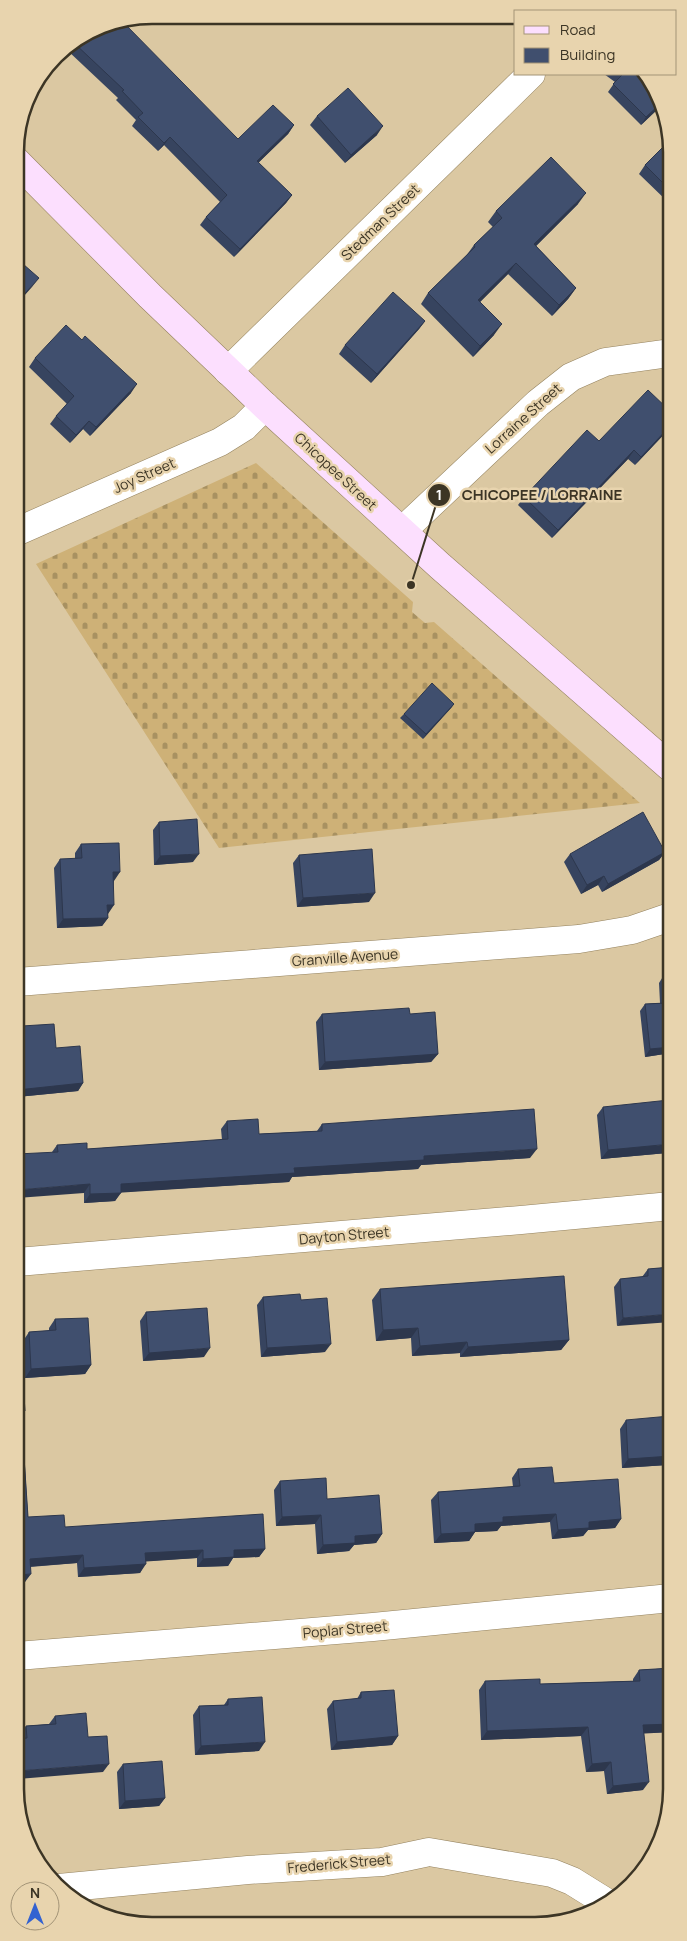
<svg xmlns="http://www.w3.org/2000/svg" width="687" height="1941" font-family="Manrope,sans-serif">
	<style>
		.cemetery { fill: url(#cemetery-stones) }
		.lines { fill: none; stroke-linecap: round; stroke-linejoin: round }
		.minor-casing { stroke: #94825e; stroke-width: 29 }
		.secondary-casing { stroke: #94825e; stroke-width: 29 }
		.minor { stroke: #fff; stroke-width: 28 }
		.secondary { stroke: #fcdffe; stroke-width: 28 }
		.wall { fill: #37445f }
		.shaded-wall { fill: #2d374d }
		.building { fill: #404f6e; stroke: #2d374d }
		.labels { text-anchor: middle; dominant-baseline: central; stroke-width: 5; stroke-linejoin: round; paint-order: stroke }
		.street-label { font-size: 14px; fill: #3c3525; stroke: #e8d4ae }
		.rim { fill: none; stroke: #3c3525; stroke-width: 2.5 }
		.leader { fill: none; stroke: #3c3525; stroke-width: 2 }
		.callout-dot { fill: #3c3525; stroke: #e8d4ae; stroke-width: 2 }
		.mark-label { font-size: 15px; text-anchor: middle; font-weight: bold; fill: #fff }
		.callout-label { font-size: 15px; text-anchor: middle; font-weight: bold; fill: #3c3525; stroke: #e8d4ae; stroke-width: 5; stroke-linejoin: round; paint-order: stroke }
	</style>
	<defs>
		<pattern id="cemetery-stones" width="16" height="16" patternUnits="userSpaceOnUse" patternTransform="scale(1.25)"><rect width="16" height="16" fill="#ceb177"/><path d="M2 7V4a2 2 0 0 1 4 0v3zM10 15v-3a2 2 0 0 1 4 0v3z" fill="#a89161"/></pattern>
	</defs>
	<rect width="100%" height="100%" fill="#dbc8a2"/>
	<path class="cemetery" d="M256 463 413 602 412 612 425 623 434 622 640 803 219 848 36 564Z"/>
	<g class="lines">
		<g class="minor-casing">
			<path id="minor" d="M228 371 531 74
				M402 531 538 403 571 377 605 362 670 353
				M16 532 220 442 244 427 265 406
				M17 982 579 939 632 930 670 917
				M17 1262 521 1220 671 1206
				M17 1656 373 1627 671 1598
				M59 1888 248 1870 382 1862 429 1852 552 1873 572 1881 609 1904"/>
		</g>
		<g class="secondary-casing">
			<path id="secondary" d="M15 160 150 296 265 406 440 566 670 767"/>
		</g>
		<use href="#minor" class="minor"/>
		<use href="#secondary" class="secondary"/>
	</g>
	<path class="wall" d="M100 25 238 139 294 125 288 134 258 163 292 195 286 203 234 257 200 225 206 217 220 202 164 145 158 151 132 126 136 120 116 100 118 98 67 50 63 55 60 51 61 49Z
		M604 74H642L660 107 641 125 608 92 615 82Z
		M317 116 377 135 345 163 310 125Z
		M669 145V203L639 174 645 165Z
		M578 204 536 246 576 288 568 299 552 316 508 274 480 302 494 335 473 357 421 304 428 293 466 256 474 245 493 227 488 222 496 211Z
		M425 321 419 329 371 383 339 354 345 345Z
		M35 358 131 393 90 436 83 429 70 443 50 424 56 416 67 404 29 367Z
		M670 428 635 465 628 459 552 538 518 505 524 497 599 441Z
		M454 704 451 708 423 739 400 718 404 714Z
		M159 822 193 862 154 865 153 830Z
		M81 844 114 881 108 914V918L102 926 57 928 54 868 60 859H75V853Z
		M665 852 659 860 602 892 598 885 581 894 564 862 570 854Z
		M299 855 369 902 297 907 293 863Z
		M664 975H671V1053L645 1057 640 1011 645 1004 660 1003 659 983Z
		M322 1014H410L438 1054 431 1062 319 1070 316 1022Z
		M22 1026 56 1048 83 1083 78 1091 17 1097V1034Z
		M603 1107 667 1153 601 1159 597 1115Z
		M227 1121 259 1134 317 1131 322 1124 530 1158 421 1165 418 1169 292 1177 289 1182 121 1192 115 1201 84 1203V1193L52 1152 57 1145 87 1149 222 1140 221 1129Z
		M671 1267 617 1326 614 1287 620 1279 642 1277 648 1269Z
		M380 1289 569 1340 561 1350 460 1357V1353L412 1356 411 1338 376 1341 372 1300Z
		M263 1297 301 1300 325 1352 261 1357 257 1305Z
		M146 1312 204 1357 143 1361 140 1321Z
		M55 1319 91 1365 85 1374 25 1378 23 1341 29 1332 49 1331V1328Z
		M22 1366 25 1411 22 1416 28 1517 65 1527 265 1549 259 1557 233 1558 228 1566 197 1567V1558L146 1561 140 1573 78 1577 77 1563 30 1567 25 1582 17 1583Z
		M626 1420 671 1429V1459L667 1465 622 1468 620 1429Z
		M518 1469 554 1483 621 1519 615 1528 588 1530 583 1536 552 1539 550 1522 501 1526 497 1531 475 1532 469 1541 434 1543 431 1500 438 1492 513 1487 512 1478Z
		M280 1481 327 1499 382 1534 376 1543 354 1545 349 1551 317 1554 315 1524 276 1526 274 1490Z
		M672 1668V1732L644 1733 643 1790 607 1794 604 1771 586 1772 581 1736 481 1740 479 1690 485 1681 540 1684 633 1681V1679L639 1670Z
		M361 1692 398 1736 392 1745 331 1750 327 1709 333 1701 357 1699Z
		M228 1699 259 1751 195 1755 193 1715 199 1706 224 1705Z
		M55 1716 88 1737 103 1772 21 1739 20 1735 26 1726 49 1724Z
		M123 1764 165 1798 159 1806 119 1809 117 1772Z"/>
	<path class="shaded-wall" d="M659 105 660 107 641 125 646 117Z
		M294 125 288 134 251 170 257 161Z
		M383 126 377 135 345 163 351 155Z
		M170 137 164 145 158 151 164 143Z
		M586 193 578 204 527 255 534 244Z
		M292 195 286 203 234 257 240 249Z
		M516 263 508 274 471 311 478 300Z
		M39 278 32 287 16 305V303Z
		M576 288 568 299 552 316 559 305Z
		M425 321 419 329 371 383 377 374Z
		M502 324 494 335 473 357 480 346Z
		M137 384 131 393 90 436 96 427Z
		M89 421 83 429 70 443 76 435Z
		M670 426V428L635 465 641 457Z
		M634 450 628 459 552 538 558 530Z
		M454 704 451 708 423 739 426 734Z
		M665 852 659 860 602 892 608 884Z
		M199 854 193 862 154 865 160 856Z
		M113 872H120L114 881H107Z
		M604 876 598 885 581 894 587 885Z
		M375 893 369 902 297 907 303 898Z
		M107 905H114L108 914Z
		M108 918 102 926 57 928 63 919Z
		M671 1047V1053L645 1057 650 1049Z
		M438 1054 431 1062 319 1070 325 1062Z
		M83 1083 78 1091 17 1097V1090Z
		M671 1144V1148L667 1153 601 1159 608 1150Z
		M537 1149 530 1158 421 1165 418 1169 292 1177 289 1182 115 1193 121 1184 424 1156Z
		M90 1184 84 1193 17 1198V1190Z
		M121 1193 115 1201 84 1203 90 1194Z
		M671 1314V1322L617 1326 623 1318Z
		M418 1328 411 1338 376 1341 383 1330Z
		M569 1340 561 1350 460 1357 468 1347Z
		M467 1342 460 1353 412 1356 420 1346Z
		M331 1344 325 1352 261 1357 267 1348Z
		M210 1348 204 1357 143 1361 149 1353Z
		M91 1365 85 1374 25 1378 31 1369Z
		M671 1456V1459L667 1465 622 1468 628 1459Z
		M556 1514 550 1522 501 1526 497 1531 475 1532 469 1541 434 1543 441 1534 475 1524 503 1517Z
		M321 1515 315 1524 276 1526 282 1517Z
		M621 1519 615 1528 588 1530 583 1536 552 1539 558 1530 589 1522Z
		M382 1534 376 1543 354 1545 349 1551 317 1554 323 1545 355 1536Z
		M265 1549 259 1557 233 1558 228 1566 197 1567 203 1559 234 1550Z
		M203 1550 197 1558 139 1562 145 1553Z
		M83 1555 77 1563 24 1567 30 1559Z
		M146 1564 140 1573 78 1577 84 1568Z
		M31 1574 25 1582 17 1583V1575Z
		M672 1724V1732L636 1734 643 1725Z
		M588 1727 581 1736 481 1740 487 1731Z
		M398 1736 392 1745 331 1750 337 1742Z
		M265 1742 259 1751 195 1755 201 1746Z
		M611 1762 604 1771 586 1772 592 1764Z
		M109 1764 103 1772 18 1779V1771Z
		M649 1782 643 1790 607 1794 613 1786Z
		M165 1798 159 1806 119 1809 125 1801Z"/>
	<path class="building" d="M122 21 238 139 273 105 294 125 257 161 292 195 240 249 206 217 227 195 170 137 164 143 138 117 143 113 122 91 124 90 73 42 69 46 68 45 100 25Z
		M620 74H642L659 105 646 117 613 84 622 75Z
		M348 88 383 126 351 155 317 116Z
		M667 143 669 145V189L645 165Z
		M551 157 586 193 534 244 576 288 559 305 516 263 478 300 502 324 480 346 428 293 475 247 474 245 502 218 496 211Z
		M15 257 39 278 16 303Z
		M393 292 425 321 377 374 345 345Z
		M66 325 82 340 85 336 137 384 96 427 89 421 76 435 56 416 74 396 35 358Z
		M648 390 670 411V426L641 457 634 450 558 530 524 497 587 430 599 441Z
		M432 683 454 704 426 734 404 714Z
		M643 812 665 852 608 884 604 876 587 885 570 854Z
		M197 819 199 854 160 856 159 822Z
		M119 843 120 872H113L114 905H107L108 918 63 919 60 859 82 858 81 844Z
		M372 849 375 893 303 898 299 855Z
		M664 975H671V1047L650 1049 645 1004 666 1003Z
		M409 1008 410 1014 435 1012 438 1054 325 1062 322 1014Z
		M54 1024 56 1048 80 1046 83 1083 17 1090V1039H23L22 1026Z
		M669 1100 671 1117V1144L608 1150 603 1107Z
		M534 1109 537 1149 424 1156V1160L294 1168 295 1173 121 1184V1193L90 1194V1184L17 1190V1154L58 1152 57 1145 87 1143V1149L228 1139 227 1121 258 1119 259 1134 322 1131V1124Z
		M671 1267V1314L623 1318 620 1279 648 1276V1269Z
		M564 1276 569 1340 468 1347 467 1342 420 1346 418 1328 383 1330 380 1289Z
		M300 1294 301 1300 327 1298 331 1344 267 1348 263 1297Z
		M207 1308 210 1348 149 1353 146 1312Z
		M88 1318 91 1365 31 1369 29 1332 56 1330 55 1319Z
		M22 1366 25 1411 21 1412 28 1517 64 1515 65 1527 263 1514 265 1549 234 1550V1557L203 1559V1550L145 1553 146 1564 84 1568 83 1555 30 1559 31 1574 17 1575V1367Z
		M670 1416 671 1456 628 1459 626 1420Z
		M552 1467 554 1483 618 1479 621 1519 589 1522V1528L558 1530 556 1514 503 1517V1522L475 1524V1532L441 1534 438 1492 520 1486 518 1469Z
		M326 1478 327 1499 379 1495 382 1534 355 1536V1543L323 1545 321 1515 282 1517 280 1481Z
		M672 1668V1724L643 1725 649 1782 613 1786 611 1762 592 1764 588 1727 487 1731 485 1681 540 1679V1684L640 1681 639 1670Z
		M394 1690 398 1736 337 1742 333 1701 361 1698V1692Z
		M262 1697 265 1742 201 1746 199 1706 228 1705V1699Z
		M86 1713 88 1737 107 1736 109 1764 18 1771V1739L27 1738 26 1726 56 1724 55 1716Z
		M162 1761 165 1798 125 1801 123 1764Z"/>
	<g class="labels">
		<g class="street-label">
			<text transform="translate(380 222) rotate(-44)">Stedman Street</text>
			<text transform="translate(523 418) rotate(-42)">Lorraine Street</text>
			<text transform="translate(336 471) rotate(43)">Chicopee Street</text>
			<text transform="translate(144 475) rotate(-24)">Joy Street</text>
			<text transform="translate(345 957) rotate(-4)">Granville Avenue</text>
			<text transform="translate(344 1235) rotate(-5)">Dayton Street</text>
			<text transform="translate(345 1629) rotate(-5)">Poplar Street</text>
			<text transform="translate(339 1863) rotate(-5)">Frederick Street</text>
		</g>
	</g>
	<path d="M0 0H687V1941H0ZM152 24H535A128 128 0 0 1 663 152V1789A128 128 0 0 1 535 1917H152A128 128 0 0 1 24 1789V152A128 128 0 0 1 152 24Z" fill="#e8d4ae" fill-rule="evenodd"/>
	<path class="rim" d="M152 24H535A128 128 0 0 1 663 152V1789A128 128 0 0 1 535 1917H152A128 128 0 0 1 24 1789V152A128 128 0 0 1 152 24Z"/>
	<path class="leader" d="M411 585L439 495"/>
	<g class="callout-dot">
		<circle cx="411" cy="585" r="5"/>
		<circle cx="439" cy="495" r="12"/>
	</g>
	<g class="mark-label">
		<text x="439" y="500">1</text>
	</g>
	<g class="callout-label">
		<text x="542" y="500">CHICOPEE / LORRAINE</text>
	</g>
	<rect x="514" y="10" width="162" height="65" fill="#e8d4ae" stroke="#a39477"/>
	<rect x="524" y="26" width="25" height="8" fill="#fcdffe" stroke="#a39477"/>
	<text x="560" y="35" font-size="15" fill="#3c3525">Road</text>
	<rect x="524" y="48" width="25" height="15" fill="#404f6e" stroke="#a39477"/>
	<text x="560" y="60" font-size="15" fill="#3c3525">Building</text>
	<g transform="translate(35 1906)"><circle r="24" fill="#e8d4ae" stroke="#a39477"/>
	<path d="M0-4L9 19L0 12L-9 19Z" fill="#3362d1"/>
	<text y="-8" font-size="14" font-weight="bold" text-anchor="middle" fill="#3c3525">N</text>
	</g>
</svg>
